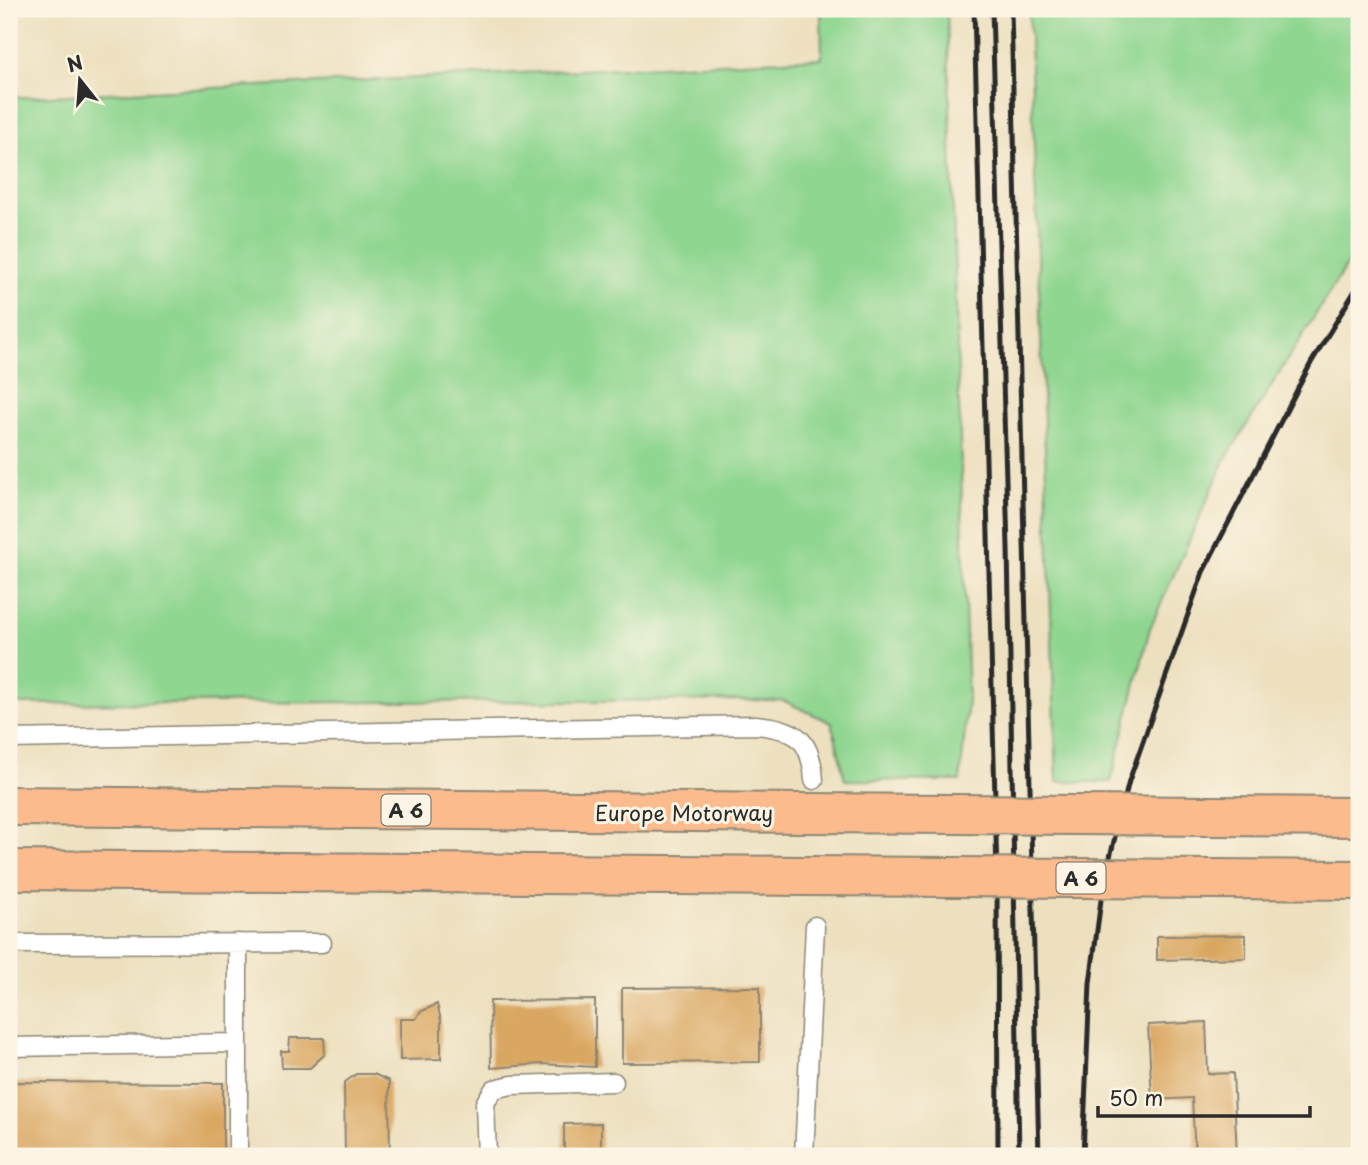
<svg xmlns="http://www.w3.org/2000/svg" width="1368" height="1165" font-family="'Playpen Sans',sans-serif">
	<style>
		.green { fill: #8fd690; stroke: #5d805e; stroke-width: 2 }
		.building { fill: #daa762 }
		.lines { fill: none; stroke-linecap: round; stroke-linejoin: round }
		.lane-casing { stroke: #8c8675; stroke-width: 21 }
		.highway-casing { stroke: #8c8675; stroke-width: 42 }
		.lane { stroke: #fff; stroke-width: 18 }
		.highway { stroke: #fbbb8d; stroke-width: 38 }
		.rail { stroke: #2b2b2b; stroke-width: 5 }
		.highway-bridge-casing { stroke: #8c8675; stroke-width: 42; stroke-linecap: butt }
		.highway-bridge { stroke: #fbbb8d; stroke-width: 38 }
		.labels { text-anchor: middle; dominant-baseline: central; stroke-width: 6; stroke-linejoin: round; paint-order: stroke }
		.shield { fill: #fcf5e5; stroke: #6a6863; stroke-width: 2 }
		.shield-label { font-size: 19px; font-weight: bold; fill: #2b2b2b }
		.street-label { font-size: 21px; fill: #2b2b2b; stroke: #fcf5e5 }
	</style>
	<rect width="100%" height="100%" fill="#fcf5e5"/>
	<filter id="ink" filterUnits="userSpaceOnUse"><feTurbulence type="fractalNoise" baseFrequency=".0143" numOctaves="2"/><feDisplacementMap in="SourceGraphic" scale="14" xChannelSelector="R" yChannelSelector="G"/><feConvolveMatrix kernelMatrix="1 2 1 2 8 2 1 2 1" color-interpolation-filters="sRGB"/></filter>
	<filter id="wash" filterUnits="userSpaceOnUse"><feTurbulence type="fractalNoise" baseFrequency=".00686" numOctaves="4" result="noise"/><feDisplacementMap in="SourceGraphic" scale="28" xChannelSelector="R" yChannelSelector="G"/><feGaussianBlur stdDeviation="1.57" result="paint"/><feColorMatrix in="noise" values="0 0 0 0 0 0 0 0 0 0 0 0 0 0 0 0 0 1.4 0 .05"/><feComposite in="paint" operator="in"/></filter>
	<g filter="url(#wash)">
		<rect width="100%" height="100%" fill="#ede0bf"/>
		<path class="green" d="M821 9H947L968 701 960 781 845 780 832 723 782 700 9 704V98L822 58Z
			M1029 9H1359V245L1225 460 1150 628 1111 782H1057Z"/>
		<g id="blocks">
			<path class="building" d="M1246 935V958L1157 960V936Z
				M760 987V1062L622 1063V988Z
				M595 1000V1067L542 1064 491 1068 490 1001Z
				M437 1004 441 1020V1059L400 1060V1019H416L420 1012Z
				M1206 1022 1208 1074 1233 1073 1237 1156H1195L1192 1098 1152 1100 1148 1025Z
				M290 1038H324L325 1054 310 1068H282L281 1051H289Z
				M356 1074H374L389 1081 390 1156H345L344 1083Z
				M9 1082 223 1083V1156H9Z
				M601 1123V1156H564V1124Z"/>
		</g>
	</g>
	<g filter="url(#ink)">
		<use href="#blocks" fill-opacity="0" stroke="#8c8675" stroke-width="2"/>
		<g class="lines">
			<g class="lane-casing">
				<path id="lane" d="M9 739 756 725C797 729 811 739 814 780
					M238 943V1156
					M9 944 322 943
					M9 1047 238 1043
					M487 1156 485 1103 494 1089 512 1085 614 1082
					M804 1156 815 926"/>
			</g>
			<g class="highway-casing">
				<path id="highway" d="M9 806 804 813
					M9 870 804 876"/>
			</g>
			<use href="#lane" class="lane"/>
			<use href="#highway" class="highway"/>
			<path class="rail" d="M974 9 997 874 998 1156
				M992 9 1008 547 1019 1156
				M1011 9 1039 1156
				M1083 1156 1090 983 1103 885 1129 781 1203 572 1311 363 1359 284"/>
			<g class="highway-bridge-casing">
				<path id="highway-bridge" d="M804 813 1359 817
					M804 876 1359 880"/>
			</g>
			<use href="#highway-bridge" class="highway-bridge"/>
		</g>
	</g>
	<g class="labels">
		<g class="shield">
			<rect x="381.5" y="794.5" width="49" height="31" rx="5"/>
			<rect x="1056.5" y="862.5" width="49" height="31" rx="5"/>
		</g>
		<g class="shield-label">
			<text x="406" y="810">A 6</text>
			<text x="1081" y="878">A 6</text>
		</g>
		<g class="street-label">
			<text x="684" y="812">Europe Motorway</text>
		</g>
	</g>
	<rect width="1368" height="1165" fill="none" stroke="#fcf5e5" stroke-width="35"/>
	<g transform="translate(80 80) rotate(343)" stroke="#fcf5e5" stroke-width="5" paint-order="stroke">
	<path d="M0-5L12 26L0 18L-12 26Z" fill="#2b2b2b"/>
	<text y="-10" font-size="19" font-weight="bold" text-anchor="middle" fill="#2b2b2b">N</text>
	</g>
	<path d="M1098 1106v10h212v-10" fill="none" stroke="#2b2b2b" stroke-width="3.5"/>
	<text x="1109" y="1106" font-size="21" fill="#2b2b2b" stroke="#fcf5e5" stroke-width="5" paint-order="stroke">50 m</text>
</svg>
